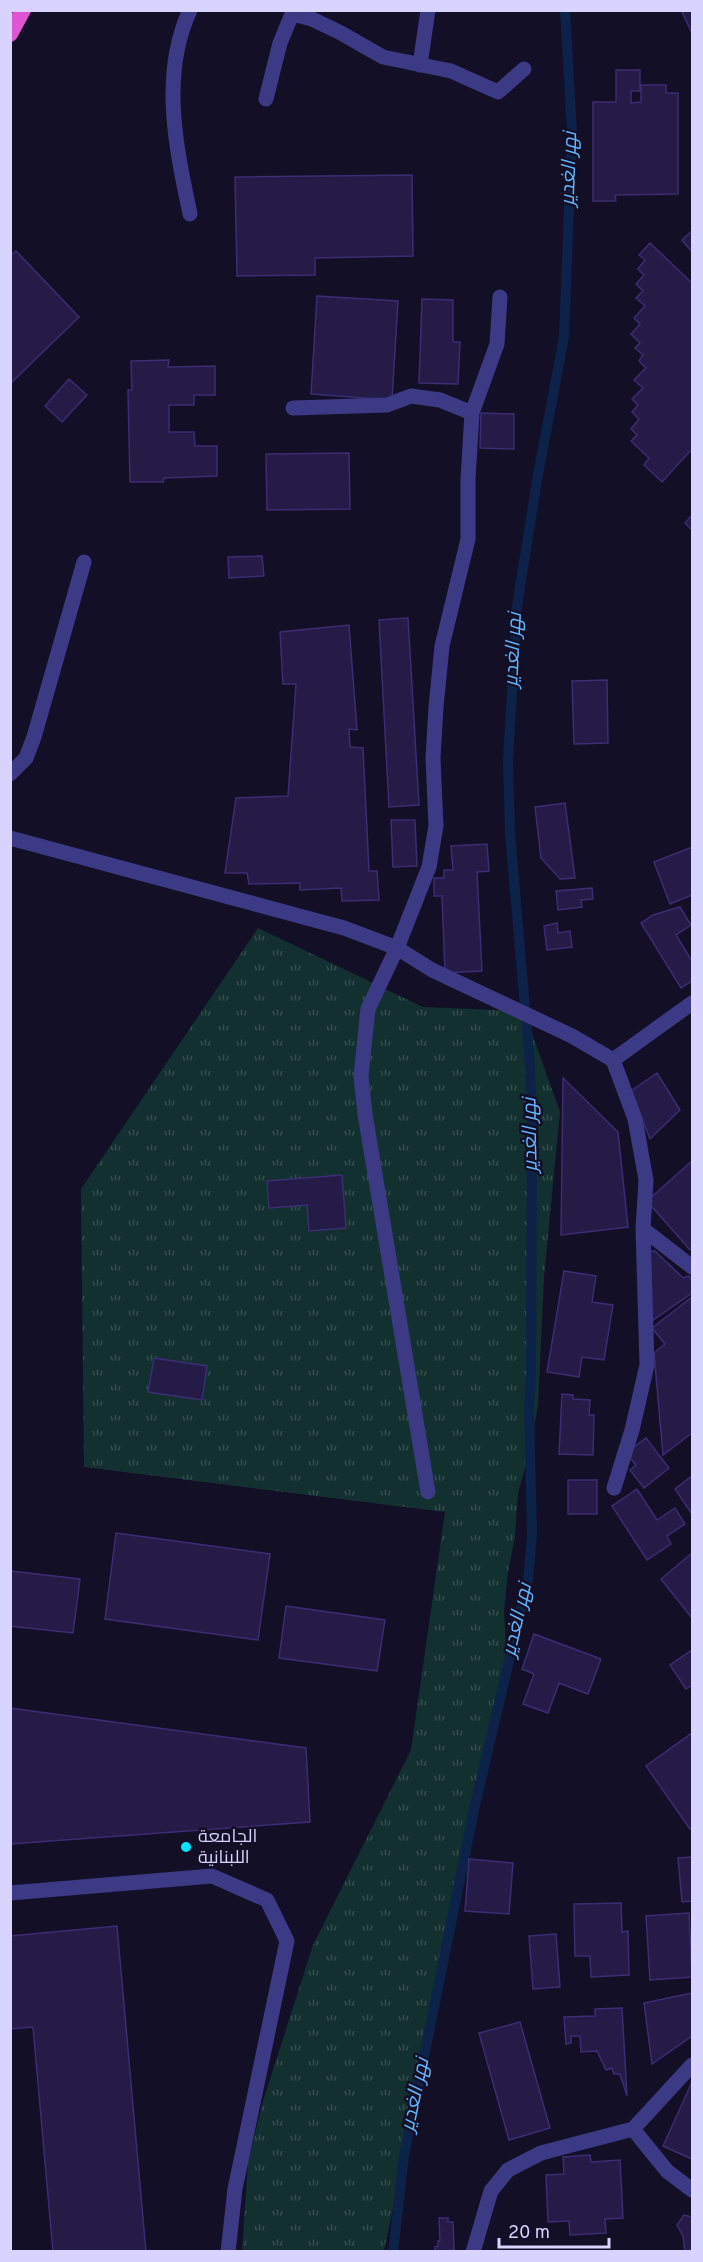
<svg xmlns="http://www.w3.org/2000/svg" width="703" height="2262" font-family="Overpass,Cairo,sans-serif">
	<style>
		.grass { fill: url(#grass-tufts) }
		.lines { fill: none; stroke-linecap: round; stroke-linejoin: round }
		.stream { stroke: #0c2248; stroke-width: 10 }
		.building { fill: #241b47; stroke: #3b2d73; stroke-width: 1.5 }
		.service { stroke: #3d3a85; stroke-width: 15 }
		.minor { stroke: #3d3a85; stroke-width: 15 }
		.trunk { stroke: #e055d1; stroke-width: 16 }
		.poi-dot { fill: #00e5ff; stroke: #130f26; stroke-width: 2 }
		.labels { text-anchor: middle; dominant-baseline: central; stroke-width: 5; stroke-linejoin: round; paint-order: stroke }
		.poi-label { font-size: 18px; fill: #d9d4ff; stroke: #130f26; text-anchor: start }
		.water-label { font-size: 20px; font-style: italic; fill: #62b6ff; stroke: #130f26 }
	</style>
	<defs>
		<pattern id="grass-tufts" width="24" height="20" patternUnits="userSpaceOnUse" patternTransform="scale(1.5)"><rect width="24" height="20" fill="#12302f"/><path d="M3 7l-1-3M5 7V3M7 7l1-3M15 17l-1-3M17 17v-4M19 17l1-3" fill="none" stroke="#344d4e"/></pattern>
	</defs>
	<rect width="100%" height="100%" fill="#130f26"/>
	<path class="grass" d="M258 928 423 1007 524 1011 560 1112 544 1277 538 1406 529 1454 518 1493 515 1536 508 1572 504 1611 506 1646 503 1682 384 2251H242L248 2162 263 2101 313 1945 411 1750 445 1512 84 1467 81 1189Z"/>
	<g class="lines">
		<path class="stream" d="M393 2252 404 2156 474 1810 528 1580 532 1536 529 1407 531 1375 532 1125 530 1066 510 833 508 760 517 606 537 480 564 337 572 132 565 10"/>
	</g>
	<path class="building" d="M681 10H692V33Z
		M616 70H640V91H631V103L641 102V85H666V93H678V194L615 195 616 201H593V102H616Z
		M412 175 413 256 315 258V275L237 276 235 177Z
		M692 231V252L682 240Z
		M650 243 692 283V449L662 482 644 465 649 458 631 441 637 435 631 429 639 419 632 412 638 405 632 399 643 388 634 380 646 368 639 361 643 355 635 348 640 343 631 334 640 324 634 318 645 306 636 298 643 291 636 284 644 275 638 269 645 260 639 255Z
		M16 251 79 317 10 384V256Z
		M317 296 398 301 392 400 311 394Z
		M422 299 453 300V342H460L458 384 419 383Z
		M169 360 168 367 215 366V395H194V405H169V432H194L195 446H217V476L164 478 163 482H130L128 390H132L131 361Z
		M69 379 87 395 62 422 45 406Z
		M481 413 514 414V449L480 448Z
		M349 453 350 509 267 510 266 454Z
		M692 515V530L685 523Z
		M262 556 264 576 229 578 228 557Z
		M408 618 419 805 389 807 379 620Z
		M349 625 357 730 349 729 350 747 363 748 369 871H377L379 900 342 901 341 888 300 890V883L249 884 247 873H225L236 798 288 796 296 684H283L280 632Z
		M607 680 608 743 574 744 572 681Z
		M565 803 575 878 560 879 541 858 535 807Z
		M391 820H415L417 866 393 867Z
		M487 844 489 871 477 872 482 971 445 973 442 896H434V878H444V870H453L451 846Z
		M692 847V895L670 904 654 862Z
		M592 888 593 899 581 900 582 907 558 910 556 891Z
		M680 907 691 925 676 935 692 961V981L681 988 641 923 653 915Z
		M557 923 558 933 570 931 572 947 547 950 544 926Z
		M657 1073 680 1110 650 1139 631 1091Z
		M563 1078 618 1132 628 1227 561 1235Z
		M692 1161V1248L690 1250 647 1201Z
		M342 1175 346 1228 309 1231 307 1205 269 1208 267 1181Z
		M655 1251 683 1278 689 1276 692 1280V1293L650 1322 647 1252Z
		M564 1271 596 1276 592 1302 613 1305 604 1360 582 1357 579 1377 547 1372Z
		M692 1297V1433L663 1455 654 1353 665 1344 652 1328Z
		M154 1358 207 1366 202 1400 148 1392Z
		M562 1394 573 1395V1399L590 1400 589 1415H594L593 1455 559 1454Z
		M646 1438 669 1468 644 1488 630 1470 636 1465 626 1453Z
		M692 1476V1514L675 1489Z
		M568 1480H597V1514H568Z
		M637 1489 657 1520 675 1508 685 1524 667 1536 671 1544 647 1560 612 1506Z
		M116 1533 270 1554 258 1640 105 1619Z
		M692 1553V1618L661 1579Z
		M10 1571 80 1579 73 1633 10 1626Z
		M286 1606 385 1620 377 1671 279 1658Z
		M534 1634 601 1659 588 1694 559 1683 548 1713 523 1704 534 1674 522 1669Z
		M692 1650V1685L686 1689 670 1665Z
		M10 1708 306 1748 310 1822 10 1844Z
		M692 1733V1827L690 1829 646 1766Z
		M692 1857V1901L682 1902 678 1858Z
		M469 1859 513 1863 509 1914 465 1911Z
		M621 1903 622 1932 628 1931 629 1975 591 1977 590 1956H575L574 1904Z
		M689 1913 692 1977 650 1980 646 1916Z
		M117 1926 146 2252H53L33 2027 10 2029V1936Z
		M556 1934 560 1987 533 1989 529 1936Z
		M692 1993V2036L652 2064 644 2003Z
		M622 2008 627 2096 620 2074H614L612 2068 606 2070 597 2051 581 2052 580 2036H571V2043L566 2044 564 2017 595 2016V2009Z
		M520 2022 550 2128 509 2140 479 2033Z
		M692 2082V2159L663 2146Z
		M590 2155 591 2162 620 2160 623 2218 605 2219 606 2233 570 2235 569 2221 548 2222 546 2175 564 2174 563 2157Z
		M684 2215 692 2217V2252H685L683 2236 677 2225Z
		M439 2218H448V2222H453L454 2250 435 2252V2247L438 2246V2241H440Z"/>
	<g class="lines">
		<path class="service" d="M190 10C160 75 176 147 190 214
			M420 65 428 10
			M266 99 280 43 292 14 312 19 341 33 383 57 451 71 498 92 524 69
			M10 774 26 758 34 737 84 562
			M397 948 368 1009 361 1076 365 1114 428 1492
			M10 1893 212 1876 267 1900 287 1941 235 2189 228 2252"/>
		<path class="minor" d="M293 408 387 405 411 396 440 400 472 413
			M10 838 344 928 397 948 432 970 572 1036 613 1060 635 1119 646 1180 643 1229 647 1365 632 1430 614 1488
			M397 948 429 867 436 826 433 758 436 707 442 646 468 539V479L472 413 497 344 500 297
			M613 1060 692 1003
			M643 1229 692 1267
			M633 2129 667 2171 692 2190
			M473 2252 491 2191 508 2170 541 2153 633 2129 692 2065"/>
		<path class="trunk" d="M10 34 23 10"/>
	</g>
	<circle class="poi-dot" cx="186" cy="1847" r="6"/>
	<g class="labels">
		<g class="poi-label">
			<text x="198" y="1837">الجامعة<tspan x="198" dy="21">اللبنانية</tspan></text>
		</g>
		<g class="water-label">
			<text transform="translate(570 169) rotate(-88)">نهر الغدير</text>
			<text transform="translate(514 650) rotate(-87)">نهر الغدير</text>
			<text transform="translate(531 1135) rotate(-91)">نهر الغدير</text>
			<text transform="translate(518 1620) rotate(-77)">نهر الغدير</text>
			<text transform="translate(416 2095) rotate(-78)">نهر الغدير</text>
		</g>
	</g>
	<rect width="703" height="2262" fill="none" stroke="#d9d4ff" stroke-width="24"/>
	<path d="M499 2238v9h110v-9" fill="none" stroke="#d9d4ff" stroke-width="3"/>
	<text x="508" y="2238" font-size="18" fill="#d9d4ff" stroke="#130f26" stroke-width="4.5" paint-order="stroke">20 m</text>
</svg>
